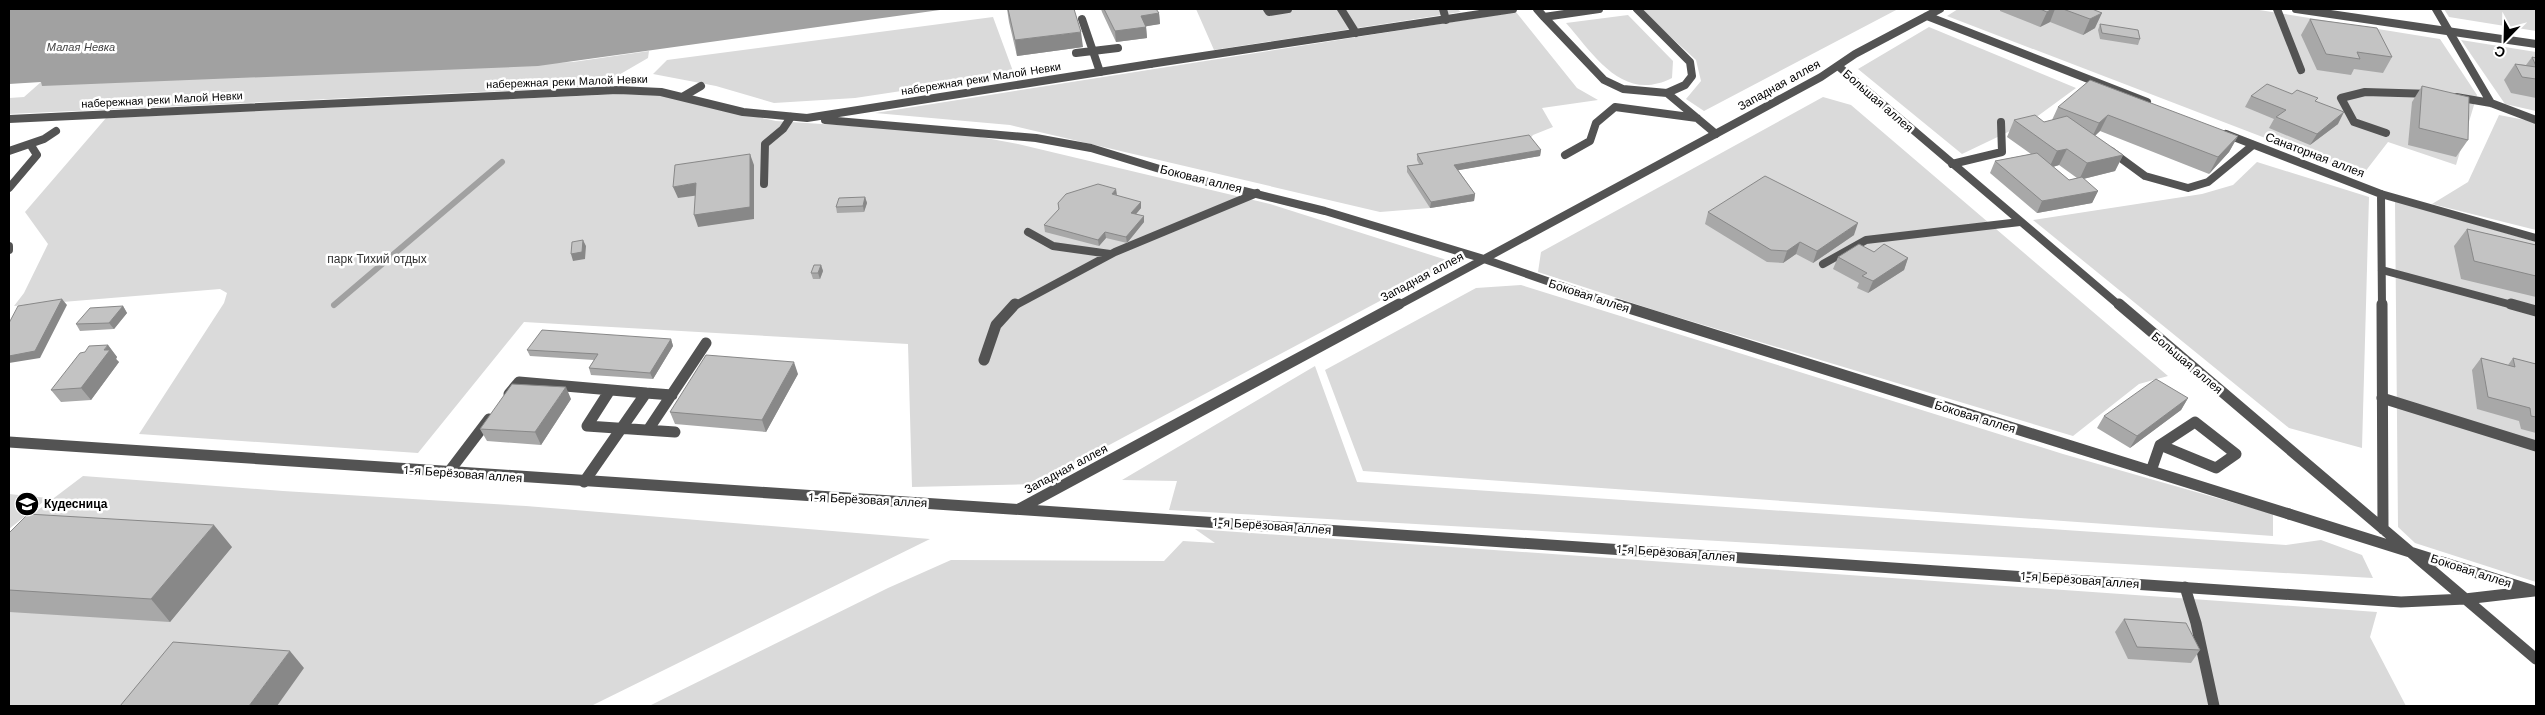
<svg xmlns="http://www.w3.org/2000/svg" width="2545" height="715" font-family="'Work Sans',sans-serif">
	<style>
		.green { fill: #dadada }
		.water { fill: #a1a1a1 }
		.lines { fill: none; stroke-linecap: round; stroke-linejoin: round }
		.stream { stroke: #a1a1a1; stroke-width: 6 }
		.lane-far1 { stroke: #535353; stroke-width: 8 }
		.lane { stroke: #535353; stroke-width: 11 }
		.street-far1 { stroke: #535353; stroke-width: 8 }
		.street { stroke: #535353; stroke-width: 11 }
		.wall { fill: #a8a8a8; fill-rule: evenodd }
		.shaded-wall { fill: #888 }
		.building { fill: #c3c3c3; stroke: #888 }
		.labels { text-anchor: middle; dominant-baseline: central; stroke-width: 5; stroke-linejoin: round; paint-order: stroke }
		.far-water-label { font-size: 11px; font-style: italic; fill: #424242; stroke: #fff }
		.far-street-label { font-size: 11px; fill: #000; stroke: #fff }
		.street-label { font-size: 12px; fill: #000; stroke: #fff }
		.park-label { font-size: 12px; fill: #313131; stroke: #fff }
		.poi-label { font-size: 12px; font-weight: bold; fill: #000; stroke: #fff; text-anchor: start }
	</style>
	<rect width="100%" height="100%" fill="#fff"/>
	<path class="green" d="M1196 9H1457L1461 12 1214 50Z
		M1640 9H1898L1704 111 1686 99 1701 81 1696 60Z
		M1958 9H2253L2440 39 2477 95 2456 165 2388 142 2361 177 2338 166 1947 16Z
		M2444 9H2536V31L2449 17Z
		M1516 12 1577 88 1598 100 1542 108 1553 127 1533 135 1528 141 1423 170 1430 208 1380 212 1010 125 875 113Z
		M1628 15 1673 61 1672 78C1623 103 1595 56 1566 23Z
		M993 17 1014 74 855 98 774 103 716 86 653 74 667 60Z
		M1929 27 2076 88 2031 121 1962 154 1858 69Z
		M2461 40 2536 52V111L2505 104Z
		M649 51 648 58 610 80 604 86 9 114V98L24 97 41 82 573 62Z
		M622 94 664 96 776 121 929 131 975 136 1018 144 1270 204 1453 262 1036 484 912 487 908 344 524 322 418 453 139 434 224 303 227 293 220 289 14 306 24 293 48 244 25 212 106 118Z
		M1823 97 1851 105 2168 376 2139 384 2073 436 1654 310 1538 272 1541 252Z
		M2499 115 2536 122V230L2432 204 2468 182Z
		M2257 162 2369 197 2362 448 2289 428 2033 220 2202 194 2233 185Z
		M2395 201 2536 242V582L2415 543 2398 527Z
		M1521 285 2063 454 2273 514V536L1363 471 1325 370 1476 288Z
		M1315 366 1357 482 2286 545 2321 540 2362 555 2373 578 1169 510 1177 481 1122 480Z
		M83 476 283 491 526 506 930 539 591 706H9V532Z
		M9 494 48 498 9 529Z
		M1195 529 2377 612 2370 637 2406 706H649L888 588 951 560 1164 561 1183 541 1215 543Z"/>
	<path class="water" d="M9 9H947L538 66 42 86 41 82 9 84Z"/>
	<g class="lines">
		<path class="stream" d="M334 305 502 162"/>
		<path class="lane-far1" d="M1267 9 1269 12 1288 9
			M1341 9 1356 33
			M1443 9 1446 20
			M1537 9 1544 17
			M1599 9 1544 17 1604 80 1623 89 1667 93 1685 85 1692 76 1690 62 1637 9
			M2277 9 2301 70
			M2436 9 2491 103
			M1082 19 1100 72
			M1076 53 1118 48
			M1150 64 1513 9
			M1667 93 1716 134
			M684 96 701 86
			M2456 97 2491 103 2536 120
			M2386 133 2354 122 2341 98 2365 92 2432 94
			M9 151 44 139 56 131
			M2111 151 2145 176 2188 188 2208 182 2253 145
			M1565 155 1590 141 1596 123 1615 107 1697 118
			M1952 164 2002 152 2001 122
			M764 184 765 144 783 129 791 117
			M9 188 37 155 30 144
			M2381 194 2536 238
			M1028 232 1053 246 1110 254
			M9 246V250
			M1484 259 1619 306
			M1823 264 1866 240 2020 222
			M2382 270 2516 306
			M1014 306 1115 252 1257 193"/>
		<path class="lane" d="M1616 304 2289 514
			M2511 304 2536 311
			M984 360 996 325 1015 304
			M610 390 587 426 675 432
			M646 393 672 395
			M509 394 519 382 646 393 584 482
			M2382 398 2536 446
			M2195 422 2236 454 2216 468 2160 445Z
			M648 430 706 343
			M2151 471 2160 445
			M448 473 489 419
			M2185 587 2196 623 2214 706"/>
		<path class="street-far1" d="M2296 9 2536 44
			M1927 16 2147 102
			M1838 66 2120 306
			M9 119 618 90 661 92 743 112 807 118 1150 64
			M825 120 1036 138 1091 148 1176 174 1325 211 1484 259
			M2226 134 2381 194 2382 306
			M1397 306 1821 77 1855 54 1940 9"/>
		<path class="street" d="M2119 304 2536 659
			M2382 304 2383 529
			M9 442 2401 602 2465 599 2534 591
			M1019 509 1399 304
			M2289 514 2531 590"/>
	</g>
	<path class="wall" d="M1007 9 1083 47 1017 56 1009 22Z
		M1101 9H1156L1159 13 1160 24 1146 26 1147 38 1116 42 1102 12Z
		M2000 9H2092L2095 28 2083 35 2050 22 2040 27 2000 11Z
		M2310 19 2392 57 2383 73 2354 69 2351 75 2317 70 2301 35Z
		M2100 24 2140 39 2138 45 2100 39 2098 30Z
		M2532 57 2536 58V98L2511 93 2504 80 2515 64 2526 65Z
		M2422 86 2468 140 2456 157 2408 145 2412 102Z
		M2292 94 2316 101 2338 124 2310 145 2269 128 2274 119 2245 107 2251 96Z
		M2058 107 2238 136 2229 152 2209 174 2100 131 2095 136 2123 155 2115 171 2083 179 2098 191 2092 203 2037 213 1990 173 1995 161 2031 154 2007 137 2014 120 2044 122 2052 120ZM2059 165 2077 178 2069 180 2053 167Z
		M1541 150 1540 156 1458 170 1475 194 1474 201 1430 208 1407 172V166L1419 164 1417 160V154Z
		M1117 195 1141 208 1136 214 1144 222 1127 243 1106 238 1099 246 1045 232 1044 225 1059 210 1058 203Z
		M865 197 867 203 864 212 837 213 836 207Z
		M1708 212 1854 235 1813 263 1796 254 1783 263 1767 262 1705 224Z
		M2467 229 2536 245V297L2461 279 2454 246Z
		M1874 252 1908 258 1904 270 1868 293 1857 288 1859 283 1833 269 1838 257Z
		M821 265 823 271 820 279H813L811 273Z
		M123 306 127 313 114 329 80 331 76 324Z
		M671 339 673 346 653 379 591 375 589 368 594 360 530 356 527 350Z
		M108 345 117 357 116 359 119 362 91 400 61 402 51 390 85 352Z
		M2481 358 2508 365 2513 358 2536 364V433L2521 429 2519 421 2477 409 2472 370Z
		M798 374 766 432 675 424 670 412Z
		M2188 398 2181 410 2130 448 2097 428 2104 416Z
		M571 399 541 445 487 441 480 429Z
		M9 533 232 547 170 622 9 612Z
		M2124 619 2200 650 2191 663 2128 659 2115 632Z"/>
	<path class="shaded-wall" d="M2052 9H2055L2050 22 2040 27 2047 12Z
		M1159 13 1160 24 1142 27 1141 16Z
		M2102 13 2095 28 2083 35 2090 19Z
		M1146 27 1147 38 1116 42 1115 31Z
		M1081 32 1083 47 1017 56 1015 40Z
		M2344 112 2338 124 2310 145 2317 134Z
		M2108 115 2100 131 2091 139 2099 123Z
		M2238 136 2229 152 2209 174 2218 157Z
		M2067 149 2059 165 2049 168 2057 151Z
		M1541 150 1540 156 1454 171V165Z
		M750 154 754 165V219L698 227 694 215Z
		M2123 155 2115 171 2079 180 2087 163Z
		M696 183 700 195 678 198 673 187Z
		M1116 189 1117 195 1112 194Z
		M2098 191 2092 203 2037 213 2042 201Z
		M1475 194 1474 201 1430 208 1431 202Z
		M865 197 867 203 864 212 863 206Z
		M1141 202V208L1132 219 1131 213Z
		M1144 216V222L1127 243 1126 237Z
		M1858 223 1854 235 1813 263 1817 251Z
		M1105 232 1106 238 1099 246 1098 240Z
		M583 240 586 246 585 259 573 261 571 254Z
		M1800 242 1796 254 1783 263 1787 251Z
		M1908 258 1904 270 1868 293 1873 281Z
		M821 265 823 271 820 279 818 273Z
		M62 299 67 305 40 358 9 363V356Z
		M123 306 127 313 114 329 109 323Z
		M671 339 673 346 653 379 650 373Z
		M108 345 117 357 116 359 119 362 91 400 81 388Z
		M794 362 798 374 766 432 762 420Z
		M566 387 571 399 541 445 535 432Z
		M2188 398 2181 410 2130 448 2137 436Z
		M214 525 232 547 170 622 151 599Z
		M290 651 304 668 277 706H249Z"/>
	<path class="building" d="M1008 9H1074L1081 32 1015 40Z
		M1104 9H1156L1159 13 1141 16 1146 27 1115 31Z
		M2040 9H2052L2047 12Z
		M2063 9H2092L2102 13 2090 19Z
		M2310 19 2377 28 2392 57 2357 52 2360 59 2326 54Z
		M2100 24 2138 30 2140 39 2102 33Z
		M2532 57 2536 58V66Z
		M2515 64 2536 67V79L2522 77Z
		M2090 80 2238 136 2218 157 2108 115 2099 123 2058 107Z
		M2267 84 2292 94 2297 90 2318 98 2315 101 2344 112 2317 134 2276 117 2286 110 2251 96Z
		M2422 86 2469 97 2468 140 2419 128Z
		M2035 115 2044 122 2067 116 2123 155 2087 163 2067 149 2057 151 2014 120Z
		M1529 135 1541 150 1454 165 1475 194 1431 202 1407 166 1423 164 1417 154Z
		M2037 153 2069 180 2082 177 2098 191 2042 201 1995 161Z
		M750 154V207L694 215 696 183 673 187 675 165Z
		M1765 176 1858 223 1817 251 1800 242 1787 251 1771 250 1708 212Z
		M1098 184 1116 189 1112 194 1141 202 1131 213 1144 216 1126 237 1105 232 1098 240 1044 225 1059 209 1058 203 1066 194Z
		M865 197 863 206 836 207 839 198Z
		M2467 229 2536 245V276L2474 261Z
		M583 240 582 252 571 254 572 242Z
		M1859 244 1874 252 1884 244 1908 258 1873 281 1862 276 1867 273 1838 257Z
		M814 265H821L818 273H811Z
		M62 299 35 351 9 356V323L18 306Z
		M123 306 109 323 76 324 90 308Z
		M542 330 671 339 650 373 589 368 598 354 527 350Z
		M108 345 104 350H110L81 388 51 390 80 353 85 352 89 346Z
		M706 355 794 362 762 420 670 412Z
		M2481 358 2515 367 2513 358 2536 364V417L2531 416 2530 408 2488 397Z
		M2156 379 2188 398 2137 436 2104 416Z
		M512 384 566 387 535 432 480 429Z
		M28 514 214 525 151 599 9 590V533Z
		M2124 619 2186 623 2200 650 2137 647Z
		M173 642 290 651 249 706H120Z"/>
	<defs>
		<g id="school-disc" transform="scale(1.25)"><circle r="9.5" fill="#000" stroke="#fff"/><path d="M0-5L7-2L0 1L-7-2ZM-4 1L0 2.5L4 1V4Q0 6-4 4Z" fill="#fff"/></g>
	</defs>
	<g fill-rule="evenodd">
		<use href="#school-disc" x="27" y="504"/>
	</g>
	<g class="labels">
		<g class="far-water-label">
			<text x="81" y="47">Малая Невка</text>
		</g>
		<g class="far-street-label">
			<text transform="translate(981 79) rotate(-9)">набережная реки Малой Невки</text>
			<text transform="translate(567 82) rotate(-2)">набережная реки Малой Невки</text>
			<text transform="translate(162 100) rotate(-3)">набережная реки Малой Невки</text>
		</g>
		<g class="street-label">
			<text transform="translate(1779 85) rotate(-29)">Западная аллея</text>
			<text transform="translate(1878 101) rotate(41)">Большая аллея</text>
			<text transform="translate(2315 155) rotate(21)">Санаторная аллея</text>
			<text transform="translate(1201 179) rotate(14)">Боковая аллея</text>
			<text transform="translate(1422 277) rotate(-28)">Западная аллея</text>
			<text transform="translate(1589 296) rotate(18)">Боковая аллея</text>
			<text transform="translate(2187 363) rotate(40)">Большая аллея</text>
			<text transform="translate(1975 417) rotate(17)">Боковая аллея</text>
			<text transform="translate(1066 469) rotate(-28)">Западная аллея</text>
			<text transform="translate(463 474) rotate(4)">1-я Берёзовая аллея</text>
			<text transform="translate(868 500) rotate(3)">1-я Берёзовая аллея</text>
			<text transform="translate(1272 526) rotate(4)">1-я Берёзовая аллея</text>
			<text transform="translate(1676 553) rotate(4)">1-я Берёзовая аллея</text>
			<text transform="translate(2471 571) rotate(18)">Боковая аллея</text>
			<text transform="translate(2080 580) rotate(4)">1-я Берёзовая аллея</text>
		</g>
		<g class="park-label">
			<text x="377" y="259">парк Тихий отдых</text>
		</g>
		<g class="poi-label">
			<text x="44" y="504">Кудесница</text>
		</g>
	</g>
	<rect width="2545" height="715" fill="none" stroke="#000000" stroke-width="20"/>
	<g transform="translate(2505 40) rotate(203)" stroke="#ffffff" stroke-width="4" paint-order="stroke">
	<path d="M0-4L9 19L0 12L-9 19Z" fill="#000000"/>
	<text y="-8" font-size="14" font-weight="bold" text-anchor="middle" fill="#000000">С</text>
	</g>
</svg>
